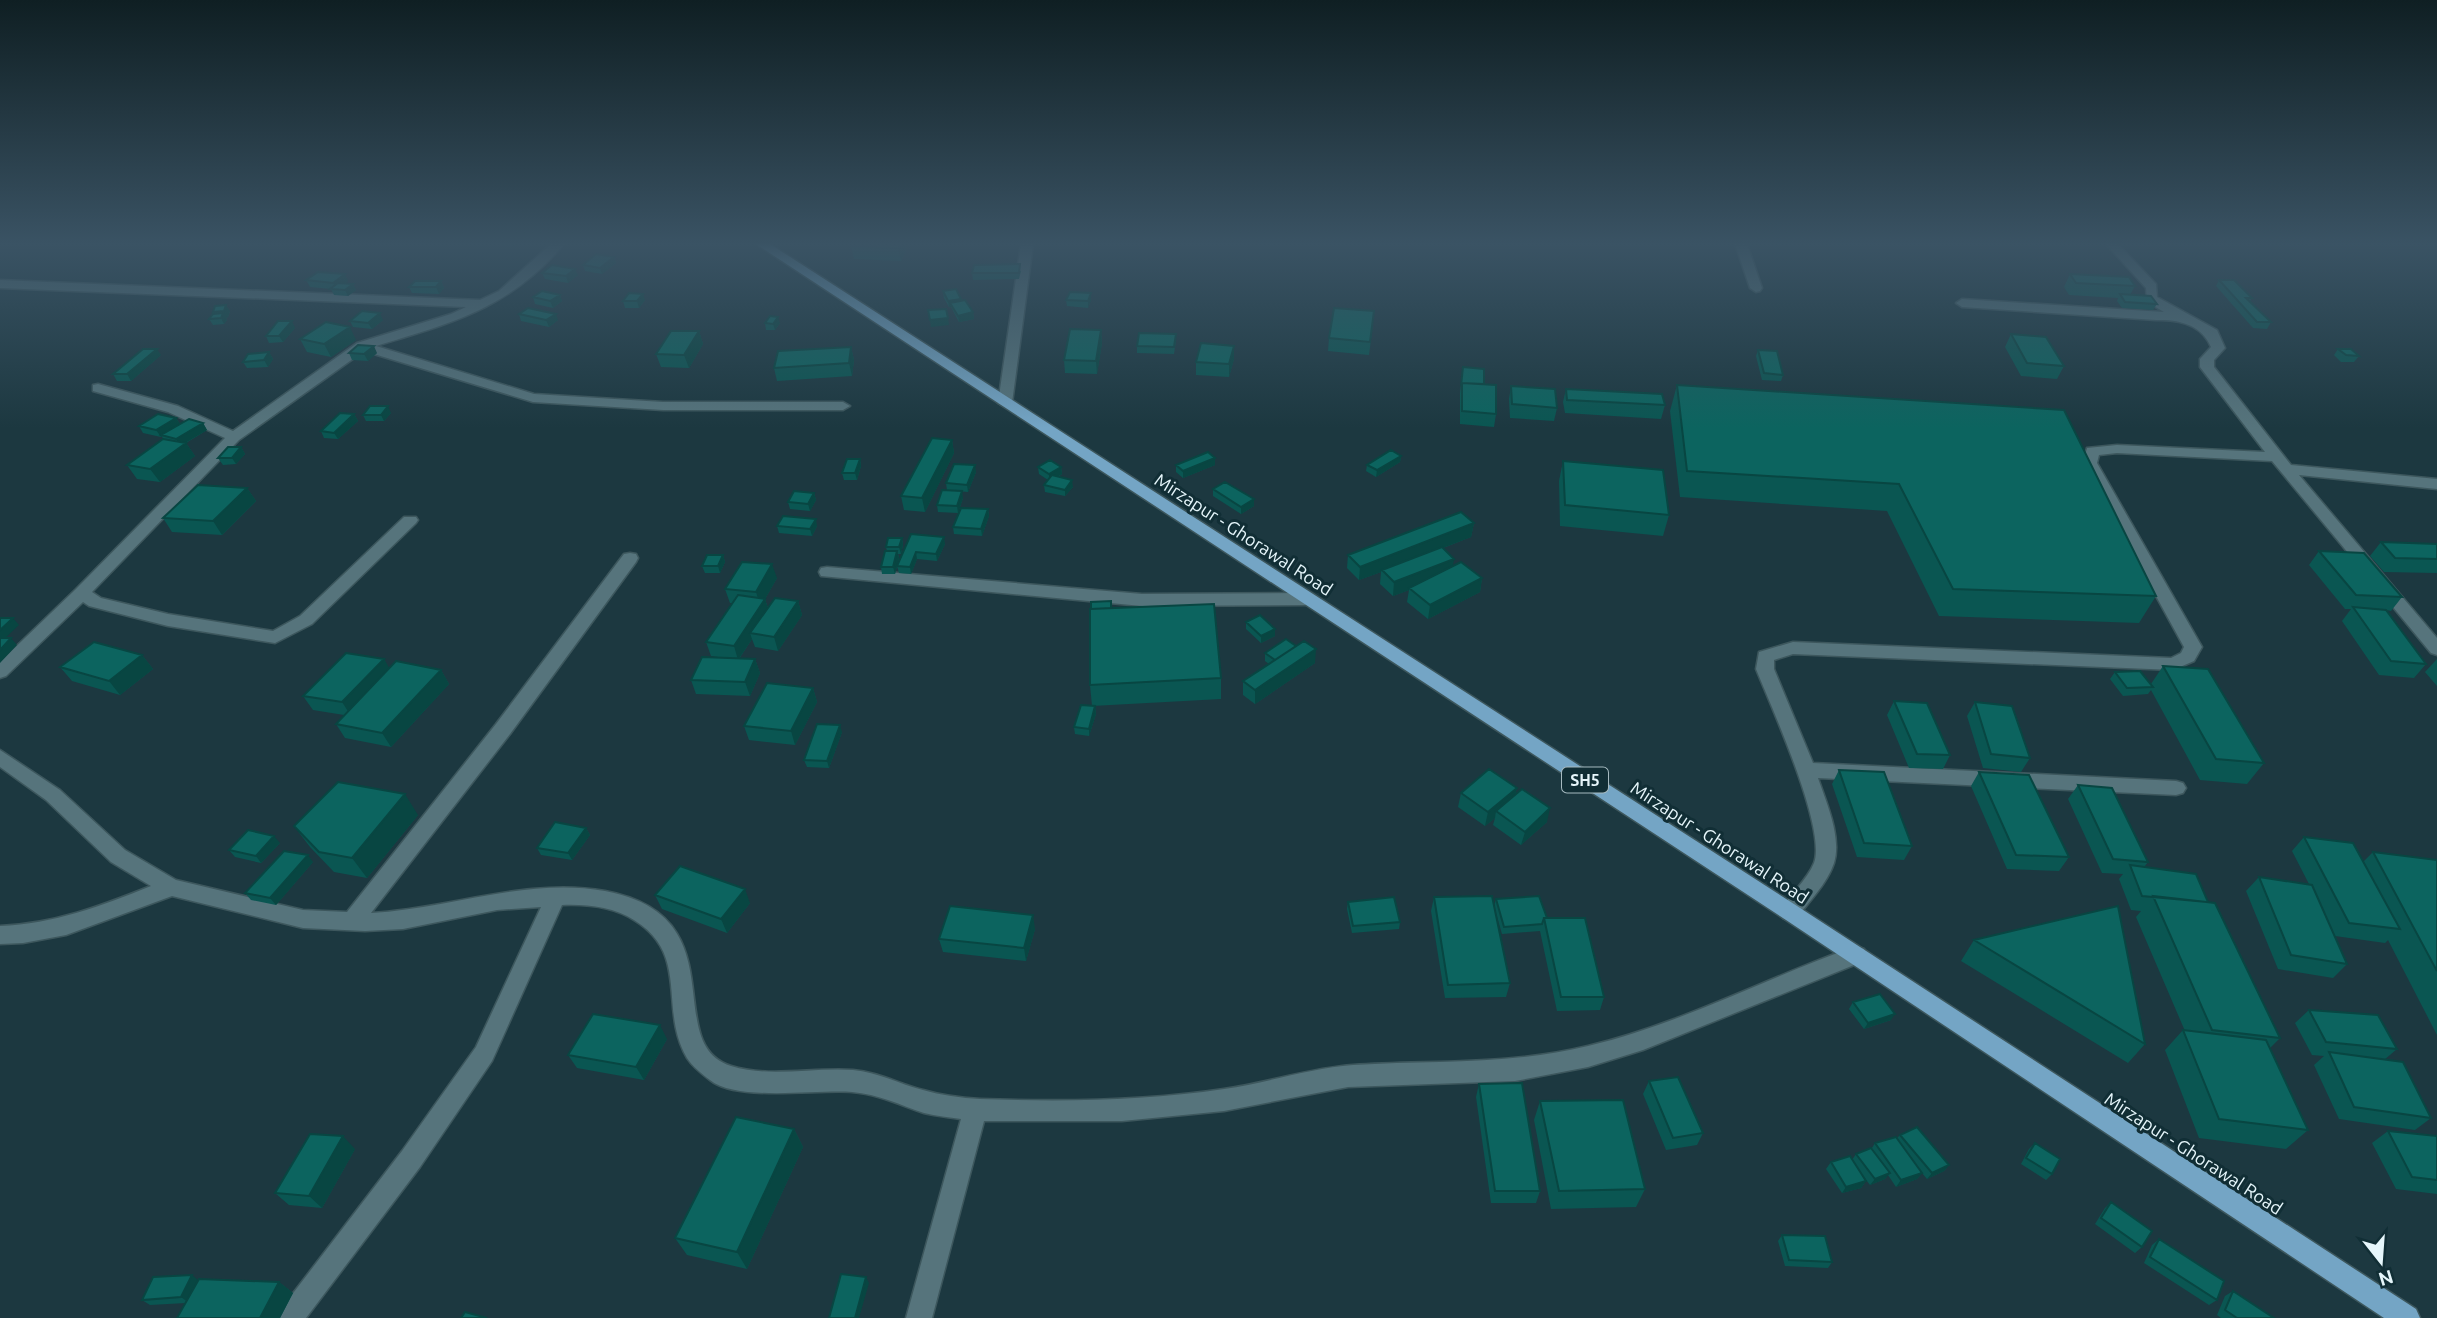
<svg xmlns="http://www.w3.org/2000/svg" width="2437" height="1318" font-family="Ubuntu,sans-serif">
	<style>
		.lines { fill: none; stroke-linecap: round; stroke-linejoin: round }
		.minor-casing { stroke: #3d575d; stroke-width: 3 }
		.major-casing { stroke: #3d575d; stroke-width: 3 }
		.minor { fill: #56747c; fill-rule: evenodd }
		.major { fill: #74a5c5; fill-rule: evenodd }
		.wall { fill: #0a5652 }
		.shaded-wall { fill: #084642 }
		.building { fill: #0c645f; stroke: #084642; stroke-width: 2 }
		.labels { text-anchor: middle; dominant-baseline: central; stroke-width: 6; stroke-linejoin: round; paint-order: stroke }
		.shield { fill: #112e35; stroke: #a6bac0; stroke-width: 2 }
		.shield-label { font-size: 16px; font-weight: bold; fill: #e6f6fb }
		.street-label { font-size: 18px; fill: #e6f6fb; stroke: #112e35 }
	</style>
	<rect width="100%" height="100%" fill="#1c3840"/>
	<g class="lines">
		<g class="minor-casing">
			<path id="minor" d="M551 244H564C509 309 453 322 376 346L534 394 663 402H843L850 406 843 410H663L533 402 364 351 239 440 92 592 101 598 168 614 273 631 300 616 404 517H416L418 520 416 523 312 624 275 643 168 626 89 606 83 602 6 676 0 678V662L76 589 225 438 168 412 93 391V385L98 384 178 406 233 431 357 343 451 314 466 307 0 288V280L480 300 499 291Z
				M1021 244H1033L1012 403 1005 407 998 403Z
				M1735 244H1747L1762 288 1760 291 1756 292 1750 288Z
				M2106 244H2118L2156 284 2157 297 2217 330 2225 348 2214 360V367L2291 465 2437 479V489L2299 475 2437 638V655L2431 653 2272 461 2117 453 2099 455 2097 463 2202 647 2194 661 2173 670 1793 654 1774 660V669L1813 763 2176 781 2183 783 2186 788 2183 793 2176 795 1818 778C1826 802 1842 837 1834 863 1827 884 1809 901 1797 918L1790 921 1783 918 1780 912C1788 895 1807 881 1814 863 1827 829 1771 706 1756 669L1759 652 1793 642 2171 658 2181 653 2184 647 2083 463 2087 448 2117 445 2265 452 2200 367V359L2211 347C2202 325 2179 319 2156 320L1962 307 1956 303 1962 299 2164 312 2147 302 2146 288Z
				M630 553 636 554 638 558 636 562 510 734 371 913C449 909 527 877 605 891 740 916 659 1043 731 1066 770 1078 813 1067 853 1070 878 1072 899 1084 923 1090 940 1095 962 1098 980 1099 1061 1102 1144 1101 1224 1089 1267 1083 1310 1068 1353 1065 1432 1060 1511 1065 1588 1046 1678 1025 1769 977 1856 946L1864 949 1867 955 1864 961 1643 1050 1588 1067 1515 1081 1348 1087 1224 1111 1122 1121H984L932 1318H906L961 1119C949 1117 936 1116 924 1113 900 1105 878 1094 852 1092 818 1089 737 1102 710 1080 702 1074 692 1066 687 1058 658 1009 691 955 634 920 614 907 586 904 562 905L492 1061 420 1167 306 1318H277L281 1309 402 1151 476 1047 541 907 497 910 403 929 365 931 303 928 172 896 66 935 23 943 0 944V926C54 924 101 906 151 886L111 862 46 800 0 767V750L60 790 125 850 176 880 303 910 347 912 496 724 624 554Z
				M827 567 1142 594 1305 593 1313 599 1305 605 1142 606 821 576 819 572 821 568Z"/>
		</g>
		<g class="major-casing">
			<path id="major" d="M756 244H770L1797 906 2416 1309 2420 1318H2384L1783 918Z"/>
		</g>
		<use href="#minor" class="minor"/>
		<use href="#major" class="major"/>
	</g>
	<path class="wall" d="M498 244H515L511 247Z
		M905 244 906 250 901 261 854 259 851 246Z
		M614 257 616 263 602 274 585 271 583 265Z
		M1021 271 1019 279 973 280 972 273Z
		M542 273 578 275 568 283 545 279Z
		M2070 274 2135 286 2130 295 2157 304 2153 310 2122 308 2117 301 2118 298 2069 295 2064 287Z
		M306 280 348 281 345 283 353 284 356 290 348 296 334 295 331 289 310 287Z
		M2219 280 2252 298 2250 301 2271 322 2267 329 2253 328 2216 286Z
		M441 281 444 288 439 294 412 293 409 287Z
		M943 291 961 299V301L973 312 974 319 959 322 951 307H949L944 298Z
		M1091 293V300L1088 308 1067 306 1066 300Z
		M560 295 562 301 553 308 535 304 533 297Z
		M645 300 639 308H625L623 301Z
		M230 311 228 317 226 318 227 320 224 324 213 325 209 319Z
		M519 314 558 320 549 327 521 321Z
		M383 320 372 329 353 327 350 321Z
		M765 323H780L775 330H766Z
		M1373 324 1369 355 1328 351 1329 338Z
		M295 328 283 342 269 343 266 336Z
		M1101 330 1102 343 1097 374 1065 373 1064 360Z
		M699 331 703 344 689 368 661 367 656 354Z
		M2011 334 2064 366 2057 379 2021 376 2005 347Z
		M300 339 356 340 331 357 307 352Z
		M1176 340 1174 354 1137 353V346Z
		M851 347 854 360 852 376 777 381 774 368Z
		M2338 349 2359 356 2354 362H2341L2334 355Z
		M1758 350 1783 375 1781 381 1762 380 1756 356Z
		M269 352 273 359 268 367 247 368 243 362Z
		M349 353H377L368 361 352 360Z
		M161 355 131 381H117L113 374Z
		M1234 359 1229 377 1196 375V362Z
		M1463 367 1484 384 1496 414 1494 427 1460 424V393Z
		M1677 385 2156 596 2139 623 1939 616 1887 511 1680 497 1670 411Z
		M1511 386 1557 408 1554 421 1510 418 1509 399Z
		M1566 389 1665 405 1661 419 1565 413 1563 402Z
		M391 413 384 421H366L363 415Z
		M354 414 358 421 338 439 324 438 321 431Z
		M176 418 180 424 203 423 207 430 186 443 195 456 160 482 137 479 127 465 163 439 162 436 161 437 143 433 139 426Z
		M952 440 954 453 925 512 904 510 901 496Z
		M241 447 245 454 236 464 223 465 218 458Z
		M1401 456 1400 462 1376 477 1366 471 1367 465Z
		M1215 458V465L1183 478 1176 472V465Z
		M860 459 861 466 857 480H844L842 473Z
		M1563 461 1669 515 1663 536 1560 526 1559 481Z
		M1038 467H1061L1062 474 1058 477 1073 487 1065 496 1045 492 1044 485 1048 480 1039 474Z
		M976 472 968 492 947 490 946 483Z
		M247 488 256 501 222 535 172 532 163 518Z
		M1213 489 1254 506 1241 514 1213 496Z
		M814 493 816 500 810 511 790 509 788 502Z
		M963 498 958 513 938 512 937 505Z
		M988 509 989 516 982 536 954 534 953 527Z
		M1474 523 1471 537 1443 548 1453 566 1482 578 1480 592 1428 619 1407 602 1409 590 1393 596 1380 584 1381 572 1359 580 1347 568 1348 555Z
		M777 526H817L812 536 779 533Z
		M911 534 945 544 937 561 917 559 911 574 899 573 897 566Z
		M902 538 903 545 901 554H898L899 558 895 574H882L881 567 887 551 886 547Z
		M2381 542 2437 544V573L2384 572 2370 556Z
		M2319 551 2402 597 2391 611 2387 610 2426 664 2414 678 2379 675 2342 621 2351 609H2345L2309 565Z
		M723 555 725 562 720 573H705L702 566Z
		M777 578 765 599 768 608 798 601 802 615 778 651 755 647 752 639 739 659H755L760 673 750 696 696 694 691 680 732 659 711 656 706 642 733 603H730L725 589Z
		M1111 608 1221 678V699L1092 706 1090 685Z
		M1246 622 1275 629V636L1261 643 1246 629Z
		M1265 653 1315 663 1255 704 1243 695V681L1269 664 1265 661Z
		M142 655 153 669 120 695 72 681 60 667Z
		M384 659 389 669 441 670 449 684 391 747 345 738 336 724 344 715 313 710 303 696Z
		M2437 659V686L2425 672Z
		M2163 666 2264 763 2247 784 2200 780 2151 690 2148 694 2123 696 2110 679 2115 672 2151 684Z
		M813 688 817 702 795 745 749 740 744 726Z
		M1894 701 1950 755 1943 769 1909 768 1887 715Z
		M1975 702 2030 758 2021 772 1983 768 1967 716Z
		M1095 706 1096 714 1089 736 1075 734 1074 727Z
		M842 732 829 768 807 767 804 760Z
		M1839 770 1912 846 1904 860 1857 857 1832 784Z
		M1979 772 2069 857 2059 871 2007 869 1971 786Z
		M2078 785 2148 862 2144 867 2208 902 2280 1038 2270 1048 2308 1130 2286 1149 2199 1138 2165 1050 2183 1030 2185 1031 2136 917 2141 911 2131 910 2119 879 2123 874 2102 873 2068 799Z
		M1517 788 1515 795 1547 822 1521 845 1493 825 1495 818 1485 826 1458 807 1461 793Z
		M418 815 367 878 334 872 310 847 294 826Z
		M586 828 590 835 572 860 541 855 537 848Z
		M2304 837 2363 862 2373 852 2437 860V1035L2388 940 2385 943 2335 936 2347 964 2333 978 2278 969 2246 891 2259 877 2309 884 2292 851Z
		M280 843 261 863 235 857 229 850Z
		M313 862 276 905 251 900 245 893Z
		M655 895 750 903 727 933 662 909Z
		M1434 897 1510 983 1506 997 1445 998 1431 911Z
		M1496 899 1547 918 1604 997 1600 1010 1557 1011 1540 931 1502 934 1494 906Z
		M1348 902 1400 922 1399 929 1352 933 1347 909Z
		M1035 929 1026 961 943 952 939 939Z
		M1974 940 2145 1044 2128 1063 1961 961Z
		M1853 1002 1891 1020 1864 1029 1849 1009Z
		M2309 1010 2397 1049 2384 1060 2431 1118 2415 1130 2339 1119 2314 1065 2324 1056 2312 1055 2295 1023Z
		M667 1039 644 1080 577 1068 568 1055Z
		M1649 1081 1703 1133 1697 1145 1666 1150 1643 1094Z
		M1479 1084 1540 1191 1536 1203H1491L1476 1097Z
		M1540 1101 1645 1189 1636 1207 1551 1209 1534 1120Z
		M794 1129 803 1147 747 1269 687 1255 675 1238Z
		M2388 1131 2437 1136V1194L2396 1189 2372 1143Z
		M1900 1135 1949 1165 1944 1171 1927 1179 1922 1173 1917 1179 1896 1187 1888 1175 1885 1179 1870 1185 1859 1171 1866 1181 1861 1188 1842 1193 1826 1169 1831 1162 1852 1160 1856 1154 1872 1148 1875 1143 1897 1138Z
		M2035 1143 2052 1174 2046 1180 2021 1164 2029 1149Z
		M355 1149 322 1208 289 1205 275 1193Z
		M2111 1202 2142 1247 2135 1253 2095 1224 2105 1208Z
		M1782 1235 1832 1262 1828 1268 1785 1266 1778 1241Z
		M2159 1239 2217 1300 2209 1305 2144 1263 2152 1245Z
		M199 1280 279 1282 293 1293 280 1318H177L186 1303 150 1305 142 1300Z
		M2233 1291 2274 1318H2221L2217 1315 2225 1296Z"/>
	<path class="shaded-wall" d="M901 244H905L906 250 901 261 898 248Z
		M614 257 616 263 602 274 600 268Z
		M575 269 578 275 568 283 566 276Z
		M345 274 348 281 337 289 333 283Z
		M441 281 444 288 439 294 436 287Z
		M353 284 356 290 348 296 345 290Z
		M1091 293V300L1088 308V301Z
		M643 294 645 300 639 308 637 301Z
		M560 295 562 301 553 308 550 301Z
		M961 299 962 305 950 303 951 307H949L948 301Z
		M226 305 230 311 228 317 226 318 227 320 224 324 221 318H216L213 312Z
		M973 312 974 319 959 322 958 316Z
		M380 313 383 320 372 329 368 323Z
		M556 314 558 320 549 327 546 320Z
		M778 317 780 323 775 330 773 324Z
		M948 318 949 325 931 327 930 320Z
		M292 321 295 328 283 342 279 336Z
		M350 327 356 340 331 357 324 344Z
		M1101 330 1102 343 1097 374 1096 361Z
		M699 331 703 344 689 368 684 355Z
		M374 346 377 353 368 361 364 354Z
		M1234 346V359L1229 377V364Z
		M851 347 854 360 852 376 849 363Z
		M157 349 161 355 131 381 127 374Z
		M269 352 273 359 268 367 264 360Z
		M388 406 391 413 384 421 381 415Z
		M354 414 358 421 338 439 334 433Z
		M176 418 180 424 161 435 162 436 161 437 156 430Z
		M203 423 207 430 180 446 176 439Z
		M952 440 954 453 925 512 922 498Z
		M186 443 195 456 160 482 150 469Z
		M241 447 245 454 236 464 232 458Z
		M1401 456 1400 462 1376 477 1377 470Z
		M1215 458V465L1183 478V471Z
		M860 459 861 466 857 480 855 473Z
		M975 465 976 472 968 492 967 485Z
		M1061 467 1062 474 1049 481V474Z
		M1072 480 1073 487 1065 496V490Z
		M247 488 256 501 222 535 213 521Z
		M962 491 963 498 958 513 957 506Z
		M814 493 816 500 810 511 808 504Z
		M1254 499V506L1241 514V507Z
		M988 509 989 516 982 536 981 529Z
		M816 519 817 526 812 536 810 529Z
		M1474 523 1471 537 1383 571 1382 570 1381 572 1359 580 1360 567Z
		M944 537 945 544 937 561 936 554Z
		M902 538 903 545 901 554 899 547Z
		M897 551 899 558 895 574 893 567Z
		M916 552 917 559 911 574 910 567Z
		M723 555 725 562 720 573 718 566Z
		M1454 559 1452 572 1409 588V590L1393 596 1394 582Z
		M772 564 777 578 765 599 769 612 750 633 752 639 738 660 734 646 760 605 756 592Z
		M1482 578 1480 592 1428 619 1430 605Z
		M798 601 802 615 778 651 774 637Z
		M13 618 19 625 0 643V630Z
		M1275 629V636L1261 643V636Z
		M11 638 17 645 0 663V650Z
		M1316 649 1315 663 1255 704V690Z
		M142 655 153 669 120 695 109 681Z
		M384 659 392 673 351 716 342 702Z
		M755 659 760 673 750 696 745 682Z
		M441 670 449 684 391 747 382 733Z
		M813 688 817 702 795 745 791 731Z
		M1095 706 1096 714 1089 736V729Z
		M840 725 842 732 829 768 827 761Z
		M1517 788 1513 802 1496 811 1495 818 1485 826 1488 812Z
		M405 794 418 815 367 878 352 858Z
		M1550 808 1547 822 1521 845 1525 832Z
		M586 828 590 835 572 860 568 853Z
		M274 836 280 843 261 863 256 856Z
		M308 855 313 862 276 905 270 898Z
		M745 889 750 903 727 933 721 919Z
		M1033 915 1035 929 1026 961 1024 948Z
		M1895 1014 1891 1020 1864 1029 1868 1023Z
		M660 1025 667 1039 644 1080 636 1067Z
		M794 1129 803 1147 747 1269 737 1252Z
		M343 1136 355 1149 322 1208 309 1196Z
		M1949 1165 1944 1171 1927 1179 1932 1173Z
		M1890 1173 1885 1179 1870 1185 1875 1179Z
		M1922 1173 1917 1179 1896 1187 1901 1180Z
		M1866 1181 1861 1188 1842 1193 1846 1187Z
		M192 1275 199 1281 189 1303 181 1297Z
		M866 1277 869 1283 859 1318H855Z
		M279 1282 293 1293 280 1318H260Z"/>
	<path class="building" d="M853 244H901L898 248 851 246Z
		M596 254 614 257 600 268 583 265Z
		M1020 264 1019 273H972L974 265Z
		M552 265 575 269 566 276 542 273Z
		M318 272 345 274 333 283 306 280Z
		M2070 274 2129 277 2135 286 2076 283Z
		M2219 280H2234L2252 298H2246L2271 322H2257Z
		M415 281H441L436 287H409Z
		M338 283 353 284 345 290 330 289Z
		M956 289 961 299 948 301 943 291Z
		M542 291 560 295 550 301 533 297Z
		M1070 292 1091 293 1088 301 1066 300Z
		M629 293 643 294 637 301H623Z
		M2120 294 2151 296 2157 304 2125 302Z
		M965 300 973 312 958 316 950 303Z
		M226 305 224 311 213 312 215 306Z
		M528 308 556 314 546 320 519 314Z
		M1334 308 1374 311 1370 342 1329 338Z
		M946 309 948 318 930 320 928 310Z
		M362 311 380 313 368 323 350 321Z
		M223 313 221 318 209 319 213 314Z
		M770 316 778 317 773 324 765 323Z
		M278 321H292L279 336H266Z
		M326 322 350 327 324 344 300 339Z
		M1070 329 1101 330 1096 361 1064 360Z
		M671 331H699L684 355 656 354Z
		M1139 333 1176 334 1174 347 1137 346Z
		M2011 334 2046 337 2064 366 2027 363Z
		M1201 343 1234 346 1229 364 1196 362Z
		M358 345 374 346 364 354 349 353Z
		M851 347 849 363 774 368 778 351Z
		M143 349H157L127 374H113Z
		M2338 349H2351L2359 356 2346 355Z
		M1758 350 1777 351 1783 375 1764 373Z
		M269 352 264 360 243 362 248 354Z
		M1463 367 1484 369V384L1462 383 1461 386Z
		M1462 383 1496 385V414L1462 411Z
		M1677 385 2064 410 2156 596 1953 589 1899 484 1687 471Z
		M1511 386 1555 389 1557 408 1512 404Z
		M1566 389 1662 394 1665 405 1567 400Z
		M370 406H388L381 415H363Z
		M340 413 354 414 334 433 321 431Z
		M158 414 176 418 156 430 139 426Z
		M189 419 203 423 176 439 161 435Z
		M932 438 952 440 922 498 901 496Z
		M163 439 186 443 150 469 127 465Z
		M228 447H241L232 458H218Z
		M1391 450 1401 456 1377 470 1367 465Z
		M1208 452 1215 458 1183 471 1176 465Z
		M847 459H860L855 473H842Z
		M1050 460 1061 467 1049 474 1038 467Z
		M1563 461 1663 470 1669 515 1565 505Z
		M954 464 975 465 967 485 946 483Z
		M1052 475 1072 480 1065 490 1044 485Z
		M1225 482 1254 499 1241 507 1213 489Z
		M198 485 247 488 213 521 163 518Z
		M942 490 962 491 957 506 937 505Z
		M794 491 814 493 808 504 788 502Z
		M961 508 988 509 981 529 953 527Z
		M1461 512 1474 523 1360 567 1348 555Z
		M783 516 816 519 810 529 777 526Z
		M911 534 944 537 936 554 916 552 910 567 897 566Z
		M888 538H902L899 547H886Z
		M2381 542 2437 544V559L2395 558Z
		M1442 547 1454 559 1394 582 1382 570Z
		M885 551H897L893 567H881Z
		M2319 551 2364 553 2402 597 2356 595Z
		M707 555H723L718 566H702Z
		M742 562 772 564 756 592 725 589Z
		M1461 562 1482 578 1430 605 1409 588Z
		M738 595 765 599 734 646 706 642Z
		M775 598 798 601 774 637 750 633Z
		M1111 601V608L1091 609V602Z
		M1214 604 1221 678 1090 685V609Z
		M2353 607 2386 610 2426 664 2391 661Z
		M1260 615 1275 629 1261 636 1246 622Z
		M0 618H13L0 630Z
		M0 638H11L0 650Z
		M1286 639 1296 646 1275 660 1265 653Z
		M1304 641 1316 649 1255 690 1243 681Z
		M94 642 142 655 109 681 60 667Z
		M346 653 384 659 342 702 303 696Z
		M702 657 755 659 745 682 691 680Z
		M396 661 441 670 382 733 336 724Z
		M2163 666 2208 669 2264 763 2216 759Z
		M2140 671 2153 687 2127 688 2115 672Z
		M767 683 813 688 791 731 744 726Z
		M1894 701 1927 703 1950 755 1917 754Z
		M1975 702 2012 706 2030 758 1991 754Z
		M1081 705 1095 706 1089 729 1074 727Z
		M817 724 840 725 827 761 804 760Z
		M1489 769 1517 788 1488 812 1461 793Z
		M1839 770 1884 772 1912 846 1864 843Z
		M1979 772 2029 775 2069 857 2016 855Z
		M338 782 405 794 352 858 319 852 294 826Z
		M2078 785 2112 788 2148 862 2113 859Z
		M1522 789 1550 808 1525 832 1496 811Z
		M555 822 586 828 568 853 537 848Z
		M248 830 274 836 256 856 229 850Z
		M2304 837 2353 843 2400 929 2349 923Z
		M284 851 308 855 270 898 245 893Z
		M2373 852 2437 860V971Z
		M2130 865 2196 874 2208 902 2142 896Z
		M680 866 745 889 721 919 655 895Z
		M2259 877 2312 885 2347 964 2291 955Z
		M1492 896 1510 983 1448 985 1434 897Z
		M1539 896 1547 918H1544L1542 924 1504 927 1496 899Z
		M2153 896 2215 903 2280 1038 2212 1030Z
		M1394 897 1400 922 1353 926 1348 902Z
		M950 906 1033 915 1024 948 939 939Z
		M2118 906 2145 1044 1974 940Z
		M1544 918H1585L1604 997H1561Z
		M1880 994 1895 1014 1868 1023 1853 1002Z
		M2309 1010 2378 1015 2397 1049 2326 1042Z
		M593 1014 660 1025 636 1067 568 1055Z
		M2183 1030 2266 1040 2308 1130 2219 1119Z
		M2329 1052 2403 1062 2431 1118 2354 1107Z
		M1678 1077 1703 1133 1673 1138 1649 1081Z
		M1522 1083 1540 1191H1495L1479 1084Z
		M1623 1100 1645 1189 1559 1191 1540 1101Z
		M736 1117 794 1129 737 1252 675 1238Z
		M1917 1127 1949 1165 1932 1173 1900 1135Z
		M2388 1131 2437 1136V1180L2412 1177Z
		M310 1134 343 1136 309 1196 275 1193Z
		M1896 1137 1922 1173 1901 1180 1875 1143Z
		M2035 1143 2060 1159 2052 1174 2026 1158Z
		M1871 1148 1890 1173 1875 1179 1856 1154Z
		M1850 1156 1866 1181 1846 1187 1831 1162Z
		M2111 1202 2152 1231 2142 1247 2101 1218Z
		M1782 1235 1825 1236 1832 1262 1789 1260Z
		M2159 1239 2224 1281 2217 1300 2150 1257Z
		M841 1274 866 1277 855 1318H829Z
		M192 1275 181 1297 142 1300 153 1277Z
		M199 1279 279 1282 260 1318H177Z
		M2233 1291 2274 1318H2237L2225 1310Z
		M465 1312 487 1318H461Z"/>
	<linearGradient id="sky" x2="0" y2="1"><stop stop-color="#0f1f23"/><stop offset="0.57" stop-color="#3a5364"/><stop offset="1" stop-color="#3a5364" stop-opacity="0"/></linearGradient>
	<rect width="2437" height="428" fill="url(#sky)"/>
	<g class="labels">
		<rect class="shield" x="1562" y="767.5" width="46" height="25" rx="5"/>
		<g class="shield-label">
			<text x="1585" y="780">SH5</text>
		</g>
		<g class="street-label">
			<text transform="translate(1244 534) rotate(33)">Mirzapur - Ghorawal Road</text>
			<text transform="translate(1720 842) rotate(33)">Mirzapur - Ghorawal Road</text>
			<text transform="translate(2194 1153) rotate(33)">Mirzapur - Ghorawal Road</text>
		</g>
	</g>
	<g transform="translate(2381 1262) rotate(163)" stroke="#112e35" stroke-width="5" paint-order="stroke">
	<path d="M0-5L12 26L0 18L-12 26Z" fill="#e6f6fb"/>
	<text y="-10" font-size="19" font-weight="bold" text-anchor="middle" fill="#e6f6fb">N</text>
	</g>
</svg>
